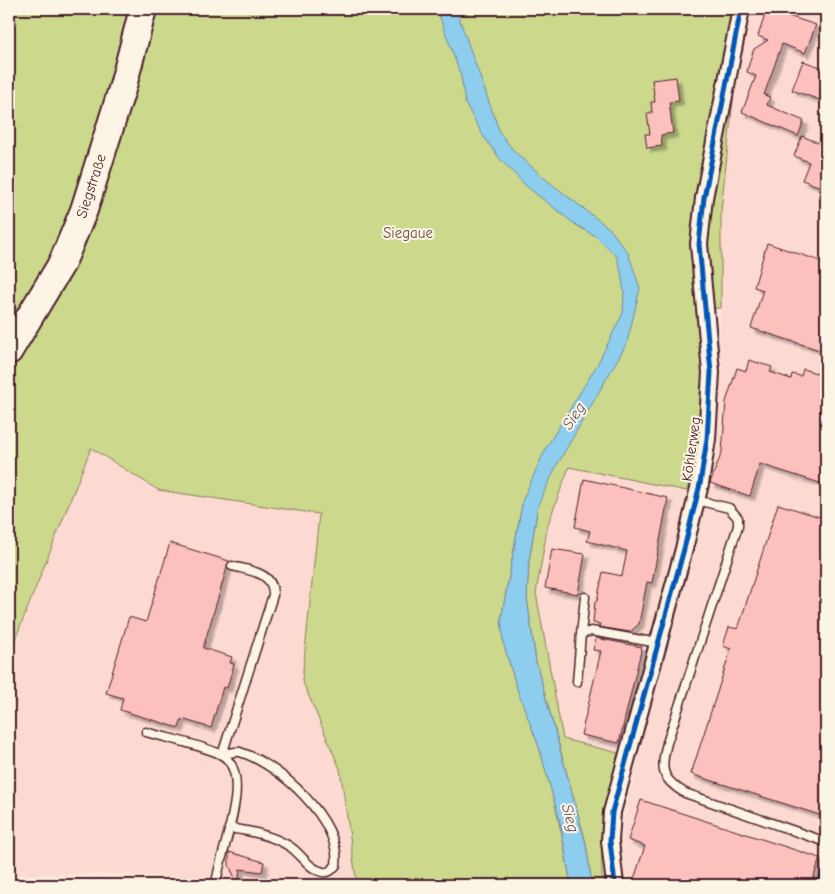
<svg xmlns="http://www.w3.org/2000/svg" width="835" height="894" font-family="'Comic Neue',sans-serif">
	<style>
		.built { fill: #fcdad1 }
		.green { fill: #ccd88c; stroke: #8b7c5c }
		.water { fill: #8dceee; stroke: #7288a0 }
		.building { fill: #fdc1bd; stroke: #4a1f2b; filter: url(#shadow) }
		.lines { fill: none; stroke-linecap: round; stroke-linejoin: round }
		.lane-casing { stroke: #4a1f2b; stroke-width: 11 }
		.street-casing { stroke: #4a1f2b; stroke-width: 20 }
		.primary-casing { stroke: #4a1f2b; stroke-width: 30 }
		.lane { stroke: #fcf5e5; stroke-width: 8 }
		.street { stroke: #fcf5e5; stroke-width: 16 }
		.primary { stroke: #fcf5e5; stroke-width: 26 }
		.cycleway-casing { stroke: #fcf5e5; stroke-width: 8 }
		.cycleway { stroke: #0057b8; stroke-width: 5 }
		.labels { text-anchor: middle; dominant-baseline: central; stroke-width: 4; stroke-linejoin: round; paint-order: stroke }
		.street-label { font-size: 15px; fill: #4a1f2b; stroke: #fcf5e5 }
		.park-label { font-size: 15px; fill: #6a4d43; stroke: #fcf5e5 }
		.water-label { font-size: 16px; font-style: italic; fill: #5e5466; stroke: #fcf5e5 }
	</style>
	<defs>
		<filter id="shadow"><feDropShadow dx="4.5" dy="4.5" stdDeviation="1" flood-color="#0004"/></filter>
	</defs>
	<rect width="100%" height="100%" fill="#fce5d9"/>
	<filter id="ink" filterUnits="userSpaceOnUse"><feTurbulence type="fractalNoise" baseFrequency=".02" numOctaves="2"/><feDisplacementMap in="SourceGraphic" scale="10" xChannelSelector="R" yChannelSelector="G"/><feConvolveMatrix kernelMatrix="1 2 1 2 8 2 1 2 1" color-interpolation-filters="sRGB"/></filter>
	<g filter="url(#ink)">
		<path class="built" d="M743 9H826V885H624L623 823 638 758 563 739 536 593 548 524 569 467 703 494 710 462 721 308V210Z
			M91 448 158 490 320 514 302 680 340 769 357 885H251L196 877 119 874H9V655Z"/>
		<path class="green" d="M9 9H743L721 210V308L698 309C702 350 704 394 699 435 697 454 691 473 687 491L569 467 548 524 536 593 563 739 618 753C608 797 598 840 603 885H592L586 843 536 662 527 598 529 561 538 505 523 500 501 620C505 665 525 705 539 747 554 793 563 839 571 885H357L340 769 302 680 319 514 158 490 91 448 9 655Z"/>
		<path class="water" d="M437 9H455L457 12 500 133 514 151 544 178 610 229 628 253 640 288 627 343 557 465 538 505 529 561 527 598 536 662 586 844 592 885H571L560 822 539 747 517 689 503 642 501 620 523 499 546 448 597 365 623 313 624 292 621 272 617 257 595 236 576 225 526 186 500 159 484 137 465 103 461 76Z"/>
		<path class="building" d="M767 9 816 25 805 53 782 44 764 95 770 97 767 105 804 121 798 136 742 112 756 76 747 72 750 60 754 49 768 40 758 36Z
			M803 61 826 69V85L820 100 792 90Z
			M676 77 679 101 669 102 673 133 661 135 662 146 647 148 645 134H650L647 114 652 113 651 102H655L652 80Z
			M802 136 826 146V174L821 187 802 180 809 162 794 156Z
			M767 243 826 263V352L751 328 763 290 754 287Z
			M749 360 772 367 770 372 791 379 792 374 801 376 803 369 826 376V485L760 464 750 496 710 483 722 452 726 402 737 368 746 371Z
			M584 479 668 498 652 583 647 582 639 624 630 632 599 627 600 624 593 623 595 601H597L603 572 622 576 627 551 587 541 590 531 575 527Z
			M778 504 826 519V817L691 774 731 649 723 646 729 627 738 629Z
			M170 543 229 561 203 648 232 657 230 663 234 664 227 688 223 687 211 728 182 719 179 728 120 710 123 698 106 693 129 617 146 622Z
			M552 549 585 554 578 594 545 588Z
			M596 638 642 647 619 743 581 735 601 651 593 650Z
			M641 800 820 858 811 885H632L645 846 628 840Z
			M229 852 264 862 262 872 240 869 238 885 229 865Z"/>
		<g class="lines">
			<g class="lane-casing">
				<path id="lane" d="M696 500 729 508 738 518V526L667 743C660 769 661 779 685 793L826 842
					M581 634 585 597
					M577 682 581 634 591 631 658 643
					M146 732C170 739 197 744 220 754 257 772 218 855 216 885
					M229 828C250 831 271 835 289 846 301 853 308 869 323 872 329 873 332 870 336 865 342 821 279 764 240 752 235 751 227 754 222 755L273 595C274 572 250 571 232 566
					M821 885 826 874"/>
			</g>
			<g class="street-casing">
				<path id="street" d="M615 885 610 841 612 812 684 549 700 484 707 439 711 372 699 244 704 198 741 9"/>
			</g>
			<g class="primary-casing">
				<path id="primary" d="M9 351 62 263 84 210 123 86 143 9"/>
			</g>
			<use href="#lane" class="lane"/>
			<use href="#street" class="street"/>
			<use href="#primary" class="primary"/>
			<g class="cycleway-casing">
				<path id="cycleway" d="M615 885 610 841 612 812 684 549 700 484 707 439 711 372 699 244 704 198 741 9"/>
			</g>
			<use href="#cycleway" class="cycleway"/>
		</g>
	</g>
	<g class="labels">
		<g class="street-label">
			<text transform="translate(91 186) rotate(-72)">Siegstraße</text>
			<text transform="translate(691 449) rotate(-82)">Köhlerweg</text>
		</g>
		<g class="park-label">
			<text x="408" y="233">Siegaue</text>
		</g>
		<g class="water-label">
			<text transform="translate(574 416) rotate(-57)">Sieg</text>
			<text transform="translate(570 818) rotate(75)">Sieg</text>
		</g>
	</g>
	<rect width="835" height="894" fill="none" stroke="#fcf5e5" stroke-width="30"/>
	<rect x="15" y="15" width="805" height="864" fill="none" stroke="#4a1f2b" stroke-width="2" filter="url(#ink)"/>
</svg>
